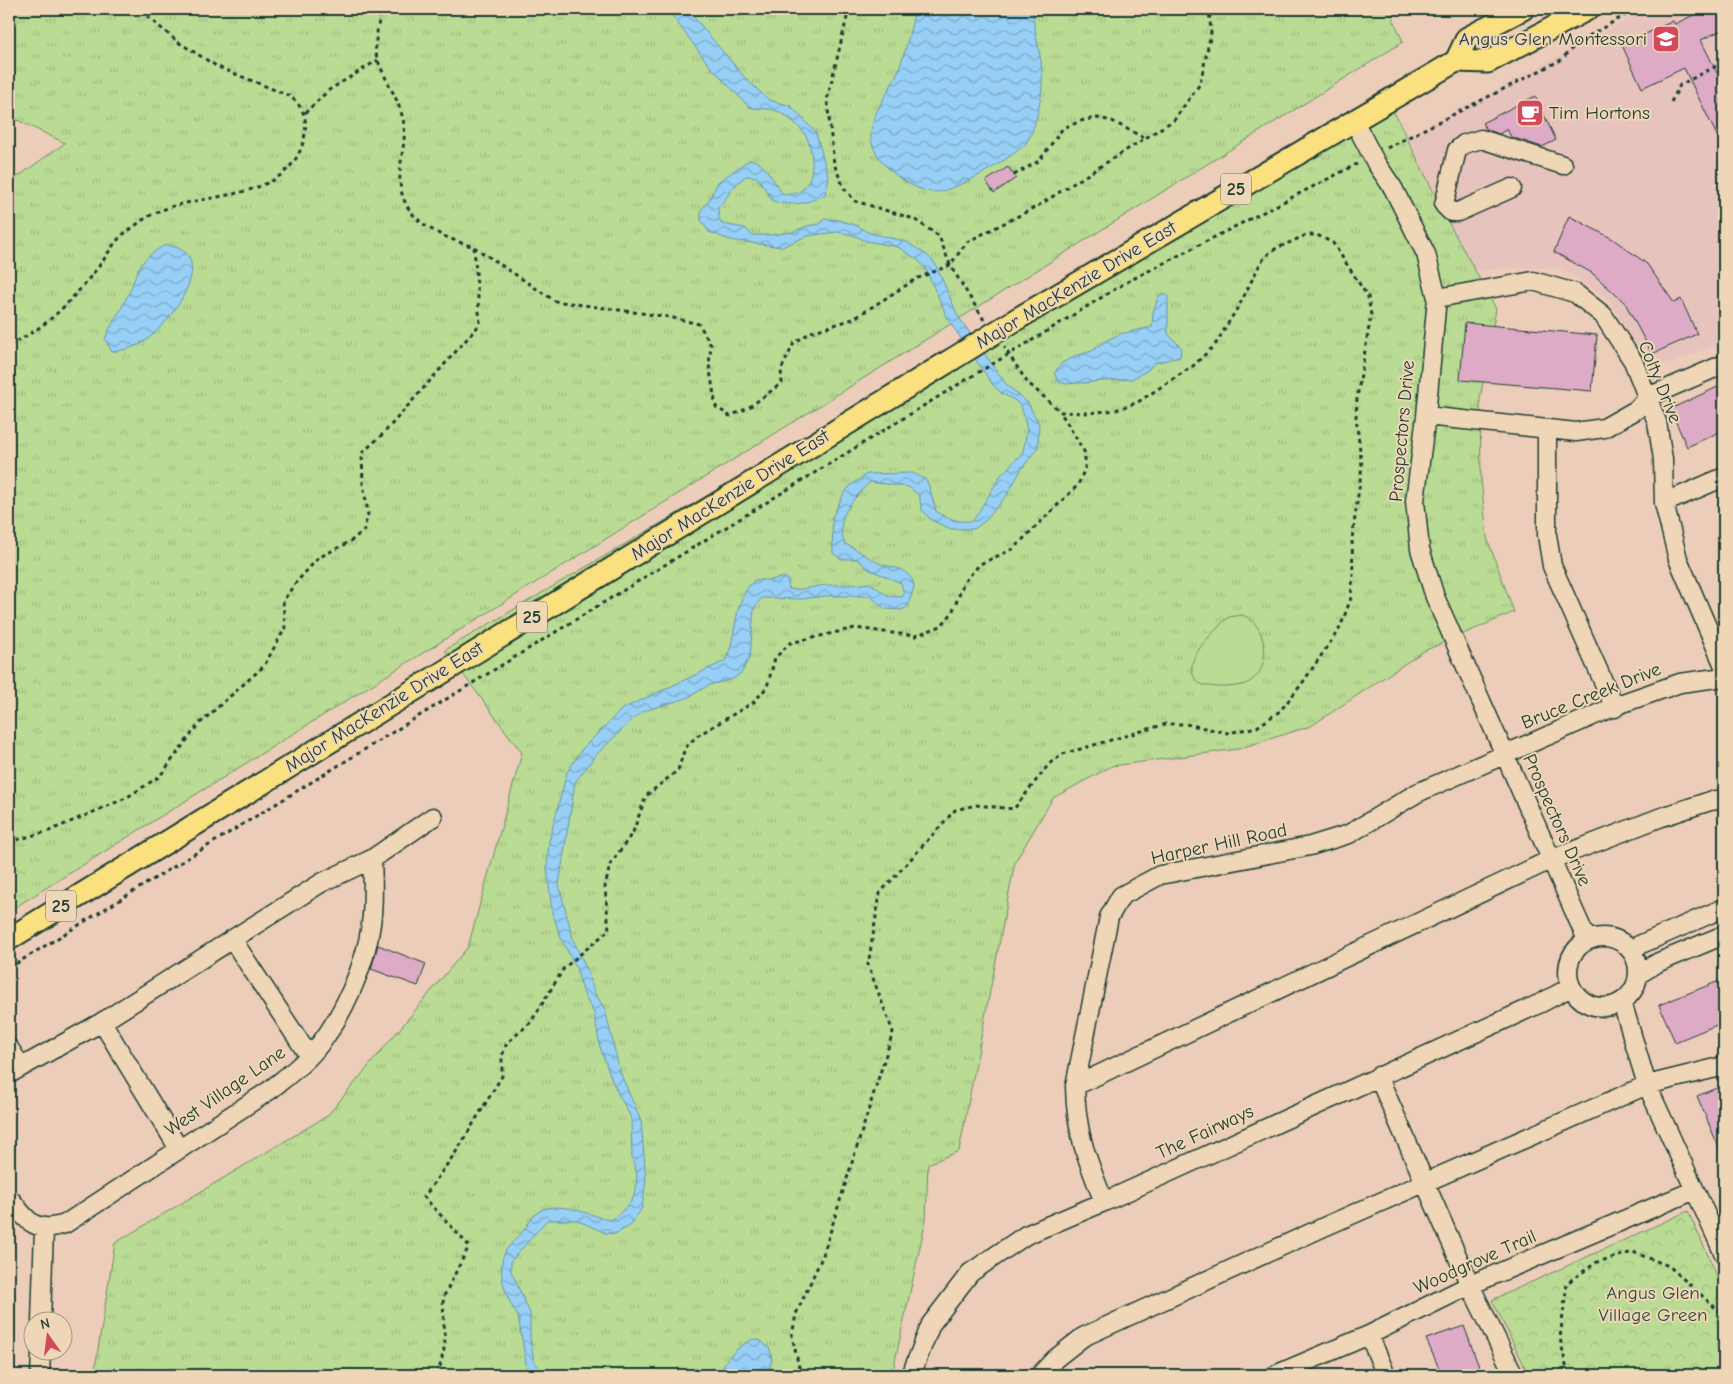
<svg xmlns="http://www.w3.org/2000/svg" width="1733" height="1384" font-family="'Comic Neue',sans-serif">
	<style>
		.built { fill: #e7c3bd }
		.grass { fill: url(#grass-tufts); stroke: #6c8c64 }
		.park { fill: url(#park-crowns); stroke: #6c8c64 }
		.pitch { fill: #badb94; stroke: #6c8c64 }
		.water { fill: url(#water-waves); stroke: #6795a8 }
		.building { fill: #deabc6; stroke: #1f3d34 }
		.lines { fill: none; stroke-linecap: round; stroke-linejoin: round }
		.minor-casing { stroke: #1f3d34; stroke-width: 21 }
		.major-casing { stroke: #1f3d34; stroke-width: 25 }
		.path { stroke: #1f3d34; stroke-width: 3; stroke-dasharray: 4 4; stroke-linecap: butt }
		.minor { stroke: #eed6b6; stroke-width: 18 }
		.major { stroke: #fbe080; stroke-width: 21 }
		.major-bridge-casing { stroke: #1f3d34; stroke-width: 25; stroke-linecap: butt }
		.path-bridge { stroke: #1f3d34; stroke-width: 3; stroke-dasharray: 4 4; stroke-linecap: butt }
		.major-bridge { stroke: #fbe080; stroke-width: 21 }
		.labels { text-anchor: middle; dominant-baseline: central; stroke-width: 4; stroke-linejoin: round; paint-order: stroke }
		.shield { fill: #eed6b6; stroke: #5d6b5b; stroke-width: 1 }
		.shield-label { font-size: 18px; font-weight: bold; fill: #1f3d34 }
		.poi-label { font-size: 19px; fill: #1f3d34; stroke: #eed6b6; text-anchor: end }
		.street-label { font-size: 19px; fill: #1f3d34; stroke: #eed6b6 }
		.park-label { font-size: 19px; fill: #2e4d3e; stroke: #eed6b6 }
	</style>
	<defs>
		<pattern id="grass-tufts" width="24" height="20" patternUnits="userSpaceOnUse" patternTransform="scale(1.25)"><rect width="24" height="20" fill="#badb94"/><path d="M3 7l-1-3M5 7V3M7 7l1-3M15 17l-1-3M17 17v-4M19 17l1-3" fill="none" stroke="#9fbd80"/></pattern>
		<pattern id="park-crowns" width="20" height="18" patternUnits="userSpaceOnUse" patternTransform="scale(1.25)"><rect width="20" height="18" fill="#badb94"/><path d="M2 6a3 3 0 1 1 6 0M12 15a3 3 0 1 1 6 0" fill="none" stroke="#9fbd80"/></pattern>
		<pattern id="water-waves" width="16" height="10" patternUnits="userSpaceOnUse" patternTransform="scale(1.25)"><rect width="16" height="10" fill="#97cff6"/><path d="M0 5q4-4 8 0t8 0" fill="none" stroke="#7ba9c8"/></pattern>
	</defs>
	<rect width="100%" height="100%" fill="#ebcdb9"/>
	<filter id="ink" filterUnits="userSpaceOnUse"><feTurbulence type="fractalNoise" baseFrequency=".02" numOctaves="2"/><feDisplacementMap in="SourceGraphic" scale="10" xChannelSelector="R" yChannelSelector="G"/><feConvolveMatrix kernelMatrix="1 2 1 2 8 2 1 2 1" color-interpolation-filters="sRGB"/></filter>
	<g filter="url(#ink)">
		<path class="built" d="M1647 9H1724V341L1668 365 1644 360 1609 299 1560 268H1509L1466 271 1406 138Z"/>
		<path class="grass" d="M9 9H1389L1403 42 9 911V183L65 143 9 116Z
			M1386 96 1451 227 1496 309 1480 399 1481 479 1487 538 1514 612 1424 651 1311 726 1238 749 1112 766 1053 798 1015 862 959 1151 928 1164 926 1219 892 1375H94L115 1243 327 1116 468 947 522 753 445 650Z"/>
		<path class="park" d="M1688 1211 1724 1291V1375H1529L1492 1300Z"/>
		<path class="pitch" d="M1242 615C1266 622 1273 665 1252 680 1245 686 1235 686 1226 687 1217 687 1207 687 1199 683 1177 663 1211 636 1224 621L1229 617Z"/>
		<path class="water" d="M667 9H687L745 78 769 100 791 106 816 133 829 179 825 195C808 203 792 207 773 201L757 177 746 176C734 184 728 197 718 208L719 218 722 224 745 228 752 235H770L793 232 807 226 820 224 824 219 838 220 858 226 867 232 907 242 928 256 935 263 958 316 1006 384 1028 403 1039 424 1038 447 1021 470 1007 495 986 520 974 529H951L931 520 922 510 919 495 909 487 870 482C853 500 833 518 845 544 859 549 869 560 884 565 890 567 898 567 903 571 909 574 914 580 914 587L908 606 902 610 885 609 870 596H826L801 599 762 598 754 608 750 656 741 673 733 679 709 685 687 698 644 711 634 718 596 755 575 782 559 885 573 939 588 972 594 992 605 1009 620 1072 641 1121 646 1179 642 1208 630 1226 615 1234 606 1233 576 1220H547L511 1261V1271L530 1313V1338L534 1361 545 1375H528L518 1316C506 1299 495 1269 506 1250 511 1242 519 1237 524 1230 531 1220 535 1210 548 1208 567 1204 591 1215 609 1220L615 1218 631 1202 636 1191 637 1174 632 1159 631 1118 613 1083 600 1047 594 1013 585 997 576 968 561 938 552 912 547 868 549 841 567 772 582 749 622 709 725 661C739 634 731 601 755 580H771L785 577 787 579 789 589C803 591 816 585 830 585 844 585 856 585 870 583L888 596 902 597 904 594 901 583 868 569 857 559H841L833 553 832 518 844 493 851 485 867 474 913 473 926 480 929 486 936 511C947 520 959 522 973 521L1001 475 1023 452 1027 430 1022 409 1016 401 1001 393 993 385 949 321 925 268 918 260 898 247 866 241 853 235 837 232 807 236 782 247 730 240 709 232 701 220V210L709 200 718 182 749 160C763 157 775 185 784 195 788 194 795 194 799 192 816 181 814 155 807 138 803 129 788 116 779 112 769 107 759 110 749 107L709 65Z
			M915 9H1033C1033 34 1044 59 1042 84 1042 98 1037 116 1033 129 1032 133 1029 139 1026 143 1014 157 952 194 933 192 909 190 869 160 871 134 872 113 886 96 895 78 905 56 910 32 915 9Z
			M165 245C225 251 169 327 142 343 133 348 123 350 112 352L105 339C110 325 119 314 125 301 140 272 133 263 165 245Z
			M1163 294 1168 296V334L1181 347 1180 357 1154 363 1148 370 1132 379 1065 384 1058 381 1054 373 1062 363 1075 356 1092 351 1105 341 1120 334 1152 327 1153 312 1158 297Z
			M753 1339 760 1340 770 1349 772 1360 767 1375H719C725 1358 737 1347 753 1339Z"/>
		<path class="building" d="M1706 9H1717L1724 23V29L1701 40 1717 73 1724 70V150L1684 68 1642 88 1622 45 1673 21 1675 24Z
			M1535 96 1556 140 1542 147 1511 137 1507 129 1499 134 1486 129 1482 123Z
			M1008 167 1016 178 994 193 986 181Z
			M1569 216 1613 239 1647 264 1674 303 1681 299 1697 334 1652 354 1625 303 1592 273 1554 252Z
			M1465 323 1597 335 1592 391 1460 380Z
			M1724 384V430L1687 447 1670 409Z
			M378 945 426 964 418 986 371 969Z
			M1724 979V1022L1675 1042 1659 1005Z
			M1724 1085V1160L1697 1096Z
			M1464 1326 1482 1375H1442L1426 1339Z"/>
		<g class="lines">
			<g class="minor-casing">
				<path id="minor" d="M1354 121 1376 163 1393 188 1426 254 1437 298 1426 416 1415 501 1420 549 1435 597 1587 940
					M1512 188 1458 212H1451L1444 205 1457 150 1464 144 1481 139 1563 165
					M1437 298 1533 281 1575 293 1603 315 1633 361 1657 422 1663 459 1664 503 1678 559 1724 666
					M1426 416 1576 432 1604 428 1636 410 1648 397 1724 364
					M1547 429V535L1552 566 1615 708
					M1664 503 1724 477
					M1568 972a35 35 0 1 1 70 0a35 35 0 1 1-70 0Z
					M232 939 309 1056
					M1630 949 1724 908
					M1639 974 1659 962 1724 935
					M1622 1002 1647 1085 1724 1254
					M102 1022 179 1149
					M9 1048 21 1066
					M9 1074 102 1022 321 883 372 859 433 817
					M1378 1076 1470 1285 1514 1375
					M1075 1086 1550 860 1659 818 1710 801 1724 799
					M12 1201C28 1223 37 1233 65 1224L270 1090C286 1077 303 1065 316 1049 342 1018 366 965 371 924 374 903 373 880 372 859
					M1104 1202C1087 1159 1076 1134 1075 1086L1109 917 1121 896 1160 875 1310 846 1349 834 1417 793 1620 704 1680 683 1724 677
					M41 1322 44 1228
					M1369 1335 1386 1375
					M40 1375 41 1352
					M911 1375 931 1324 970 1273 1026 1235 1104 1202 1541 1003 1571 987
					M1040 1375 1055 1359 1083 1337 1326 1226 1647 1085 1724 1066
					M1275 1375 1369 1335 1470 1285 1695 1190"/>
			</g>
			<g class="major-casing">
				<path id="major" d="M1456 61 1467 38 1523 9
					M1017 319 1456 61 1488 62 1588 9
					M9 939 951 360"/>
			</g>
			<path class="path" d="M849 9 827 100 834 164 844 188 855 201 914 219 939 236 950 265 967 242 1036 207 1174 120 1200 84 1211 33 1209 9
				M1671 102 1680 85 1724 62
				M305 113 329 90 378 60
				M1387 148 1561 60 1578 42 1636 9
				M1014 175 1039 161 1063 128 1084 120 1098 118 1112 121 1146 139
				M474 247 555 301 669 317 699 324 711 345 709 365 716 407 730 416 748 408 782 383 781 370 794 343 811 332 853 319 916 279 950 265 984 320
				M1031 341 1125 283 1357 164
				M9 345C49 327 72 300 99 266 107 256 114 241 125 233 134 227 143 219 153 214 202 189 287 206 304 139 308 120 305 109 290 96L218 67 178 42 138 9
				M9 842 49 831 126 798 160 776 199 724 264 666 285 628 283 601 294 585 318 558 351 541 364 530 368 513 363 484 362 453 383 434 480 324 474 247C436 235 397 219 400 172 401 154 407 137 403 119 398 97 384 79 377 58 373 45 379 23 381 9
				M9 968 964 381
				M438 1375 445 1345 443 1298 469 1246 424 1197 458 1149 502 1076V1056L507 1043 531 1022 564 968 609 930 605 887 610 865 633 832 646 796 678 770 685 748 697 736 754 702 767 687 775 658 790 643 855 628 915 636 941 626 952 613 964 582 980 564 1013 549 1078 485 1085 468V453L1061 413
				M804 1375 799 1367 792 1336 796 1314 823 1255 893 1032 868 965 880 893 955 810 976 805 1014 809 1049 764 1063 754 1166 724H1186L1228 733 1257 727 1280 711 1301 685 1340 628 1351 598 1353 574 1352 539 1362 466 1356 418 1357 398 1371 315 1368 297 1333 243 1317 235H1306L1271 251 1261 262 1241 302 1215 345 1193 366 1138 402 1116 410 1089 413 1061 412 1027 382 1004 347
				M1568 1375 1560 1338 1567 1283 1597 1262 1633 1252 1669 1266 1719 1311"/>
			<use href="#minor" class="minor"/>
			<use href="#major" class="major"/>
			<g class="major-bridge-casing">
				<path id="major-bridge" d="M951 360 1017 319"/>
			</g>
			<path class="path-bridge" d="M964 381 1031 341"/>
			<use href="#major-bridge" class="major-bridge"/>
		</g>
	</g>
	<defs>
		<g id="school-square" transform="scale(1.4375)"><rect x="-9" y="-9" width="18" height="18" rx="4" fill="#d1495b" stroke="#eed6b6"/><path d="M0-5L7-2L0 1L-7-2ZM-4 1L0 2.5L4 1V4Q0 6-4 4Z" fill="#fff"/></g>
		<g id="cafe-square" transform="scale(1.4375)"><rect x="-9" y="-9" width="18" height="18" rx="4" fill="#d1495b" stroke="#eed6b6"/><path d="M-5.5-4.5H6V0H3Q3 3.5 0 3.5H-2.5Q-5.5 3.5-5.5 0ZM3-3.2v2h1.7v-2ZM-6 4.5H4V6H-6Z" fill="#fff"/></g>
	</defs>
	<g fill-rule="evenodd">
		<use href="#school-square" x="1666" y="39"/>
		<use href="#cafe-square" x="1530" y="113"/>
	</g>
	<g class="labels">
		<g class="shield">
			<rect x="1221" y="173.5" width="30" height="31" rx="4"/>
			<rect x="517" y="601.5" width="30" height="31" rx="4"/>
			<rect x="46" y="890.5" width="30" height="31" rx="4"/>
		</g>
		<g class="shield-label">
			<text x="1236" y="189">25</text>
			<text x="532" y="617">25</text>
			<text x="61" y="906">25</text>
		</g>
		<g class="poi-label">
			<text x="1647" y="39">Angus Glen Montessori</text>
			<text x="1549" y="113" text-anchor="start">Tim Hortons</text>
		</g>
		<g class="street-label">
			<text transform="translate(1076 285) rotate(-31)">Major MacKenzie Drive East</text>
			<text transform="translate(1660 382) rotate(68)">Colty Drive</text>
			<text transform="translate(1402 431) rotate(-85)">Prospectors Drive</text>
			<text transform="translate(730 495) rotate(-32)">Major MacKenzie Drive East</text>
			<text transform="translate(1591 696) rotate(-22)">Bruce Creek Drive</text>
			<text transform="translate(384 707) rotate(-32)">Major MacKenzie Drive East</text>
			<text transform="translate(1557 820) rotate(66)">Prospectors Drive</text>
			<text transform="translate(1219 844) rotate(-12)">Harper Hill Road</text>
			<text transform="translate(225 1091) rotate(-35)">West Village Lane</text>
			<text transform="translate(1205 1132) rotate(-25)">The Fairways</text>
			<text transform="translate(1475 1262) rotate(-24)">Woodgrove Trail</text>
		</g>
		<g class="park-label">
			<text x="1653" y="1293">Angus Glen<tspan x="1653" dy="22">Village Green</tspan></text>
		</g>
	</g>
	<rect width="1733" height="1384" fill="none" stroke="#eed6b6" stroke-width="30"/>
	<rect x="15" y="15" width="1703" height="1354" fill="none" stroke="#1f3d34" stroke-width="2" filter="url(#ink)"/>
	<g transform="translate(48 1336) rotate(346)"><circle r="24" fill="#eed6b6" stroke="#9b9982"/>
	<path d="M0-4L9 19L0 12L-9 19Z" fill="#d1495b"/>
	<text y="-8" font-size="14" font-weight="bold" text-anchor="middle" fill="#1f3d34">N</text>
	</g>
</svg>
